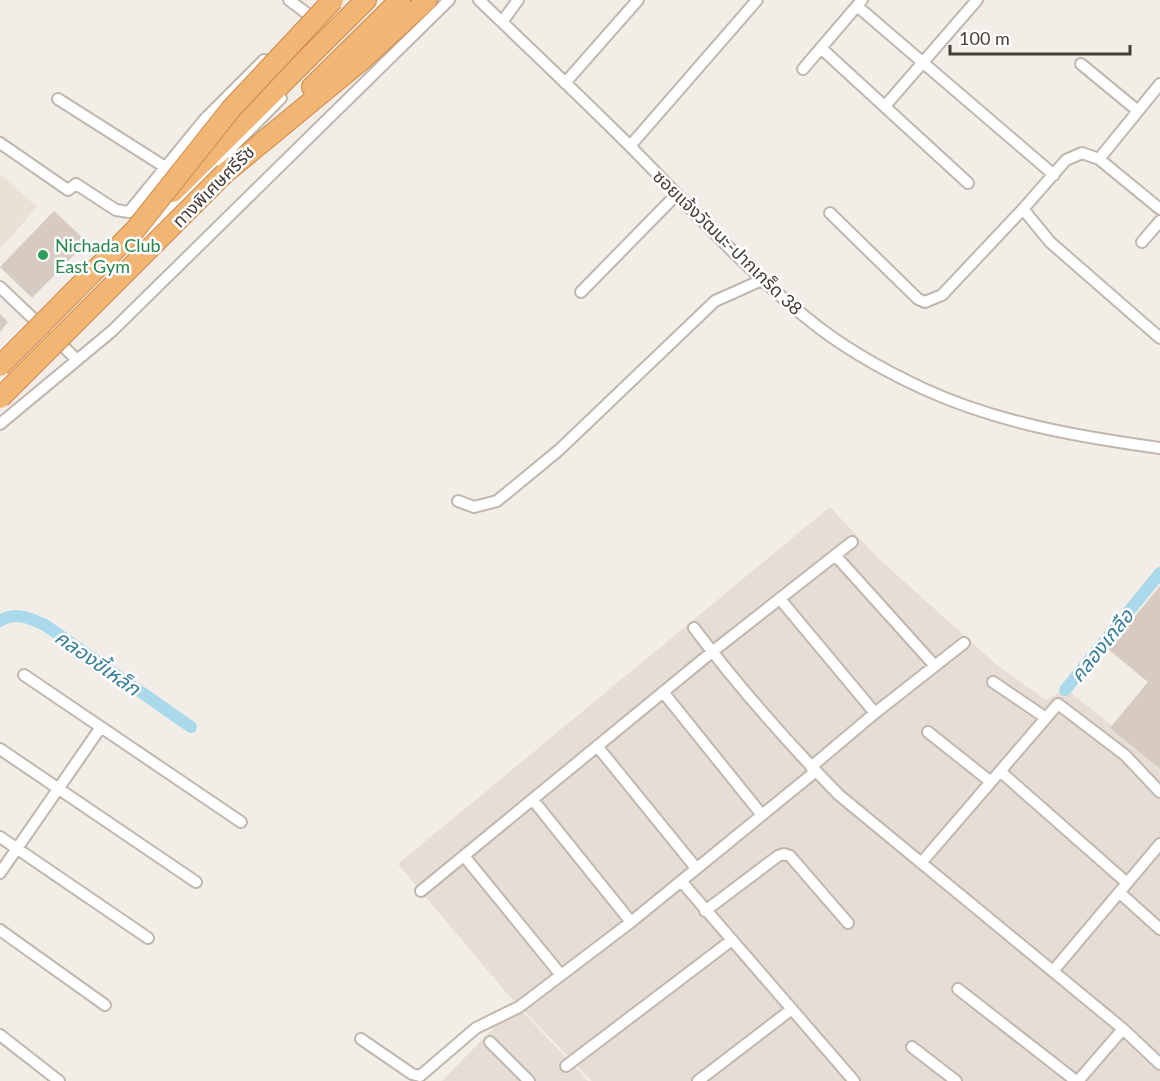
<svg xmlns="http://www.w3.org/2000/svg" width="1160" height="1081" font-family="Lato,'Noto Sans Thai',sans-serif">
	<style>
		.residential { fill: #e6ded6 }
		.education { fill: #eae0d3 }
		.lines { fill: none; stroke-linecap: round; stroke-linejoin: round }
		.canal { stroke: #a9d9ea; stroke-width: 12 }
		.building { fill: #d6cac1 }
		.street-casing { stroke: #c0b7ae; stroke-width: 14 }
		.highway-casing { stroke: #cf8745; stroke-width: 22 }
		.street { stroke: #fff; stroke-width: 10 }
		.highway { stroke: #f1b574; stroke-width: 20 }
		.highway-bridge-casing { stroke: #cf8745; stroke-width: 22; stroke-linecap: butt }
		.highway-bridge { stroke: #f1b574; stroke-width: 20 }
		.leisure-dot { fill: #2e9e5b; stroke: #fff; stroke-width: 2 }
		.labels { text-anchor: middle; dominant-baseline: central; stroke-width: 5; stroke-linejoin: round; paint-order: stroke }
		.street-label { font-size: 18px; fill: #453d37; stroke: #fff }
		.leisure-label { font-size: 18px; fill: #27864d; stroke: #fff; text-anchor: start }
		.water-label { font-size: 20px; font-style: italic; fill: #367d98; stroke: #fff }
	</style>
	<rect width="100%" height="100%" fill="#f2ede7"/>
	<path class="residential" d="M830 507 878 558 998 666 1046 700 1066 689 1114 727 1160 770V1081H592L504 990 398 864Z
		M516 1005 588 1081H442Z"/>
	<path class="education" d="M0 174 37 207 0 249Z"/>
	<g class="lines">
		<path class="canal" d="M0 621C15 611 29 618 45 625L191 727
			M1065 690 1160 573"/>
	</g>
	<path class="building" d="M54 211 87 242 32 298 0 267Z
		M0 314 8 322 0 332Z
		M1160 586V769L1110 728 1148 682 1108 649Z"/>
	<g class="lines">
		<g class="street-casing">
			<path id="street" d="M289 0 309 15 319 18
				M479 0C530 49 582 98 632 148 689 206 744 268 808 319 842 347 883 370 924 389 998 423 1080 437 1160 448
				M857 6 1054 175
				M502 22 518 0
				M822 49 968 183
				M1081 64 1138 111
				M803 69 862 0
				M565 83 638 0
				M58 99 165 167
				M885 106 977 0
				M0 143 68 190 76 184 116 210 129 212 205 119 264 60
				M630 146 757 0
				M1099 159 1160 84
				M1023 209 1050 242 1160 338
				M830 213 918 299 925 302 942 295 1023 209 1066 160 1082 153 1099 159 1160 209
				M1142 242 1160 221
				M0 287 42 327
				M581 292 677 194
				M53 328 281 98
				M56 339 77 360
				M0 424 112 331 449 0
				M458 501 474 507 497 501 559 450 715 301 762 280
				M835 555 935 666
				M780 599 875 713
				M694 628C738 686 788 743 839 795L1123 1029 1160 1064
				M24 675 241 822
				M993 682 1046 718
				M663 692 762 815
				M928 732 991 782
				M597 746 696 868
				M0 749 196 882
				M811 767 875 713 964 643
				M1001 772 1127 883
				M533 800 631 922
				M0 837 148 938
				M464 856 561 975
				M921 863 1058 704 1125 755 1160 792
				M0 873 101 727
				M681 881 854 1081
				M421 891 712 652 852 542
				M1120 893 1160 929
				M705 911 778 856 784 854 790 856 848 923
				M0 930 105 1005
				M1053 971 1160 844
				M958 989 1076 1081
				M0 1035 59 1081
				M361 1039 412 1074 420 1076 476 1028 519 1007 631 922 816 771
				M490 1042 529 1081
				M912 1047 956 1081
				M566 1066 732 940
				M698 1081 792 1009
				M1078 1081 1123 1029"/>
		</g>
		<g class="highway-casing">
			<path id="highway" d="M312 87 400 0
				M225 173 363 59 427 0
				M173 192 366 0"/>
		</g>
		<use href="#street" class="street"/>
		<use href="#highway" class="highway"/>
		<g class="highway-bridge-casing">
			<path id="highway-bridge" d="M0 366 135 230 231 109 333 0
				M0 398 225 173"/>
		</g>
		<use href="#highway-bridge" class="highway-bridge"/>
	</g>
	<circle class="leisure-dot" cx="43" cy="255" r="6"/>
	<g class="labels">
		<g class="street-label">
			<text transform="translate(213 186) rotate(-45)">ทางพิเศษศรีรัช</text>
			<text transform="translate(728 242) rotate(44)">ซอยแจ้งวัฒนะ-ปากเกร็ด 38</text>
		</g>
		<g class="leisure-label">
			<text x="55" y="245">Nichada Club<tspan x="55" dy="21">East Gym</tspan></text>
		</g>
		<g class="water-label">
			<text transform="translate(1101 645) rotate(-51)">คลองเกลือ</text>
			<text transform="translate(98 662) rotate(35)">คลองขี้เหล็ก</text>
		</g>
	</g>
	<path d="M950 45v9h180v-9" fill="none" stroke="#453d37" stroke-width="3"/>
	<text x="959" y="45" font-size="18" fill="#453d37" stroke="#ffffff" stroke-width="4.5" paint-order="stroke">100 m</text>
</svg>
